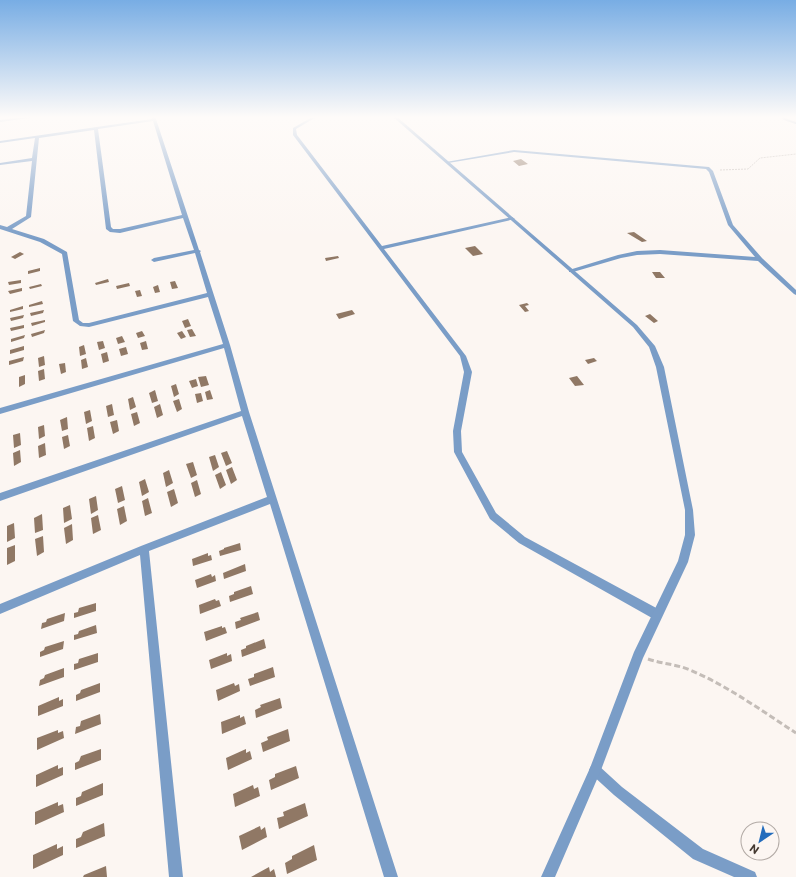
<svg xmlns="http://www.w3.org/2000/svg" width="796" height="877" font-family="Commissioner,sans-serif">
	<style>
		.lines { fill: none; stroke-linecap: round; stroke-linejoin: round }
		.stream { stroke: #6382ab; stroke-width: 2 }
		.building { fill: #907865 }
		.path-far1 { stroke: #c4bdb8; stroke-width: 1; stroke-dasharray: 2 1; stroke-linecap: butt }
		.path { stroke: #c4bdb8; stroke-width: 3; stroke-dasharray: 6 3; stroke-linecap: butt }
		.minor { fill: #7a9dc7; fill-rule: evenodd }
		.tertiary { fill: #7a9dc7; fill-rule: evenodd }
	</style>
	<rect width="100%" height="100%" fill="#fcf6f2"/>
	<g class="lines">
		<path class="stream" d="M782 116 784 119 796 123"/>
	</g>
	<path class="building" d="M521 159 528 164 519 166 513 161Z
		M634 232 647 241 642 242 627 233Z
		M475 246 483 254 473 256 465 248Z
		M20 252 24 254 15 259 11 257Z
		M338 256 339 258 326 261 325 258Z
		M40 268V271L28 274V271Z
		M652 272H660L665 278H656Z
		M108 279 109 282 96 285 95 283Z
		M21 280V283L9 285 8 282Z
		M175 281 178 288 172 289 170 282Z
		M129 283 130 286 117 289 116 286Z
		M41 284 42 286 30 289 29 287Z
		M158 285 160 292 155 293 153 287Z
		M22 288V291L10 294 8 291Z
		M140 290 142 296 137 297 135 291Z
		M42 301 43 304 29 307V305Z
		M527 303 529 305 525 306 529 311 525 312 519 305Z
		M23 306V309L10 312V310Z
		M44 310 43 313 31 316 30 313Z
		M352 310 355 314 339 319 336 314Z
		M650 314 658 321 654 323 645 316Z
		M24 315 23 318 11 321 10 318Z
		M188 319 191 326 185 328 182 321Z
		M45 320V322L32 326 31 323Z
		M24 325V328L11 331 10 328Z
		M192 329 196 336 190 337 187 330Z
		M45 330 44 333 32 337 31 334Z
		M142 331 145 336 138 338 136 333Z
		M182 331 186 337 181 339 177 333Z
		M25 335 24 338 11 342V339Z
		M122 336 125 342 118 344 116 338Z
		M103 341 105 348 99 350 97 342Z
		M146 341 148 349 142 350 140 343Z
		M84 345 86 354 80 356 79 347Z
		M24 346V350L10 354V350Z
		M126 347 128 354 121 356 119 349Z
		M107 352 109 361 103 363 101 354Z
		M44 356 45 365 39 367 38 358Z
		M24 357 23 361 9 365V361Z
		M86 358 88 367 82 369 81 360Z
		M594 358 597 361 588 364 585 360Z
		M65 363 66 372 61 374 59 364Z
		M44 369 45 379 39 381 38 371Z
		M25 375V384L19 387V377Z
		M206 376 209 385 201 387 198 377Z
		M577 376 584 385 575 386 569 378Z
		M196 379 198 386 192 388 189 381Z
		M176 384 179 394 174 397 171 386Z
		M155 390 158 401 152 403 149 393Z
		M210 390 213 399 207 400 205 392Z
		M201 393 203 401 197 403 195 394Z
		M133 397 136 407 130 410 128 399Z
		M179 399 182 409 177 412 173 401Z
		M112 404 114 415 108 417 106 406Z
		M160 404 163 415 157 418 154 407Z
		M90 410 92 421 86 424 84 412Z
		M137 412 140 423 134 426 131 414Z
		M67 417 68 429 62 431 60 420Z
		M117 420 119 431 113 434 110 422Z
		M44 425 45 436 39 439 38 427Z
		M93 426 95 438 89 441 87 428Z
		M20 433 21 445 14 448 13 435Z
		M68 435 70 446 64 449 62 437Z
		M45 443 46 455 39 458 38 446Z
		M20 450 21 462 14 466 13 453Z
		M227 451 232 463 226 466 221 453Z
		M215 455 219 467 213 471 209 457Z
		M193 462 197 475 191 478 186 464Z
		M232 467 237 480 231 484 226 470Z
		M169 470 173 483 166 487 163 473Z
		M221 472 226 485 220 489 215 475Z
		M145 479 149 492 142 496 139 482Z
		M197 480 201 494 195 497 191 483Z
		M122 486 125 500 118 503 115 489Z
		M174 489 178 503 171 507 167 492Z
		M96 496 98 510 91 514 89 499Z
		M148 498 152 513 145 516 142 501Z
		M70 505 72 519 64 523 63 508Z
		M124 506 127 521 120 525 117 509Z
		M42 514 43 530 35 533 34 518Z
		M98 515 101 530 93 534 91 518Z
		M14 523 15 538 7 542V526Z
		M72 524 73 540 66 544 64 528Z
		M43 536 44 552 37 556 35 539Z
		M240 543 241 550 220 556 219 551 224 549V548Z
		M15 545V561L7 565V548Z
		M208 553V556L211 555 212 560 193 566 192 559Z
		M245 564 246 571 224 579 223 573Z
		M211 574 212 577 215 575 216 581 197 588 195 580Z
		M251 586 253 594 230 602 229 596 234 594V592Z
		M215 599 216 601 219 600 221 606 200 614 199 605Z
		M96 603V611L74 618V613L78 612 79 608Z
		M258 612 260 620 236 629 235 622 241 620 240 618Z
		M65 613 64 621 41 629 42 623 46 622 47 619Z
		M96 625 97 633 74 640V635L78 634 79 631Z
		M222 626V628L225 627 227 633 206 641 204 632Z
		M264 639 266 648 242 657 241 650 246 648V646Z
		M64 641 63 649 40 657V652L44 650 45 647Z
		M98 653V662L74 670V664L78 663 79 659Z
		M227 653V656L231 654 232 661 211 669 209 660Z
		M273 667 275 677 250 686 248 679 254 677V674Z
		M64 668V677L39 686 40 680 44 678 45 675Z
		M100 683V692L76 701V695L80 693 81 690Z
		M234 683 235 686 239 684 240 691 218 701 216 690Z
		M59 697V701L63 699V706L38 716V706Z
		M280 698 282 708 256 718 255 710 261 707 260 705Z
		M100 714 101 724 75 734 76 727 80 726 81 721Z
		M240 715V718L244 716 246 724 222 734 221 722Z
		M288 729 290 741 263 752 261 743 268 740 267 737Z
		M58 730V733L63 731 64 738 37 750V738Z
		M101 749V760L75 770V763L79 761 81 756Z
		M246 749V753L250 751 252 759 228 770 226 758Z
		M58 765V769L63 767V775L36 787V775Z
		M296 766 299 778 271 790 269 780 275 777V774Z
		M103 783V795L76 806V798L81 796 82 792Z
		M253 785 254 789 258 787 260 796 235 807 233 794Z
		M58 802V806L63 804 64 812 35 825V812Z
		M305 803 308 816 279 829 277 818 284 816 283 812Z
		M104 823 105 836 76 848V839L81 837 83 832Z
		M260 826 261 830 265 827 267 837 242 850 239 836Z
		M57 844V849L63 846V855L33 869V855Z
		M314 845 317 860 287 874 285 863 292 859V856Z
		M106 866 107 877H83L84 875Z
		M269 867 270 872 274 869 276 877H251Z"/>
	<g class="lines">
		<path class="path-far1" d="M720 170 748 169 760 158 796 154"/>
		<path class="path" d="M648 659C662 664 676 664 690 670 728 686 762 711 796 733"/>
		<path class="minor" d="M151 116H155L199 250 201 251 200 252 230 345 249 412 398 877H384L270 504 149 551 183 877H169L140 555 0 614V604L141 546 267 497 242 416 0 501V493L241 411 224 348 0 414V408L223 344 208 297 89 327 80 326 73 321 62 254 40 242 0 229V225L7 227 26 216 32 161 0 165V163L32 158 35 138 0 143V141L152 119ZM153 121 182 215 120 229H113L111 227 98 129ZM94 130 106 229 110 232 120 233 183 218 194 250 154 258 151 260 154 262 195 253 207 293 89 323H83L79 320 67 252 44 239 12 229 31 217 39 138Z
			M314 116H318L296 129 297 135 382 246 512 217 515 219 384 249 466 356 472 372 461 431 462 452 496 513 525 537 660 610 661 614 660 618 656 619 652 618 519 543 490 519 454 452 453 431 464 372 460 356 293 135V128Z
			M514 150 709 167 713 171 733 225 762 258 796 290V295L794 294 758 261 660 254 637 255 621 258 573 272H569V270L618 255 637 251 660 250 755 257 728 225 709 172 706 169 514 152 448 163 446 162Z
			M595 764 599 766 622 787 703 849 755 872 757 877H734L693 859 614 795 591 774 589 770 591 766Z"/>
		<path class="tertiary" d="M34 116H44L0 122V120Z
			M392 116H396L637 325 655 346 664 367 693 510 695 535 688 562 643 658 601 770 555 877H541L590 768 634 652 678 561 685 535V510L656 367 649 347 633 327Z"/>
	</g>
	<linearGradient id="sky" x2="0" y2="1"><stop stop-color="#78ade4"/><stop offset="0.49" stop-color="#fefbf9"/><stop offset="1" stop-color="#fefbf9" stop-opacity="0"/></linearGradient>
	<rect width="796" height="239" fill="url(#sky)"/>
	<g transform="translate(760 841) rotate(215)"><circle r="19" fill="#fcf6f2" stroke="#b2aaa5"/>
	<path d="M0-3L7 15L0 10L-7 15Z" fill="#236cbc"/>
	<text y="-6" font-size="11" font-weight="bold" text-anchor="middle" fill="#443931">N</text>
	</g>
</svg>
